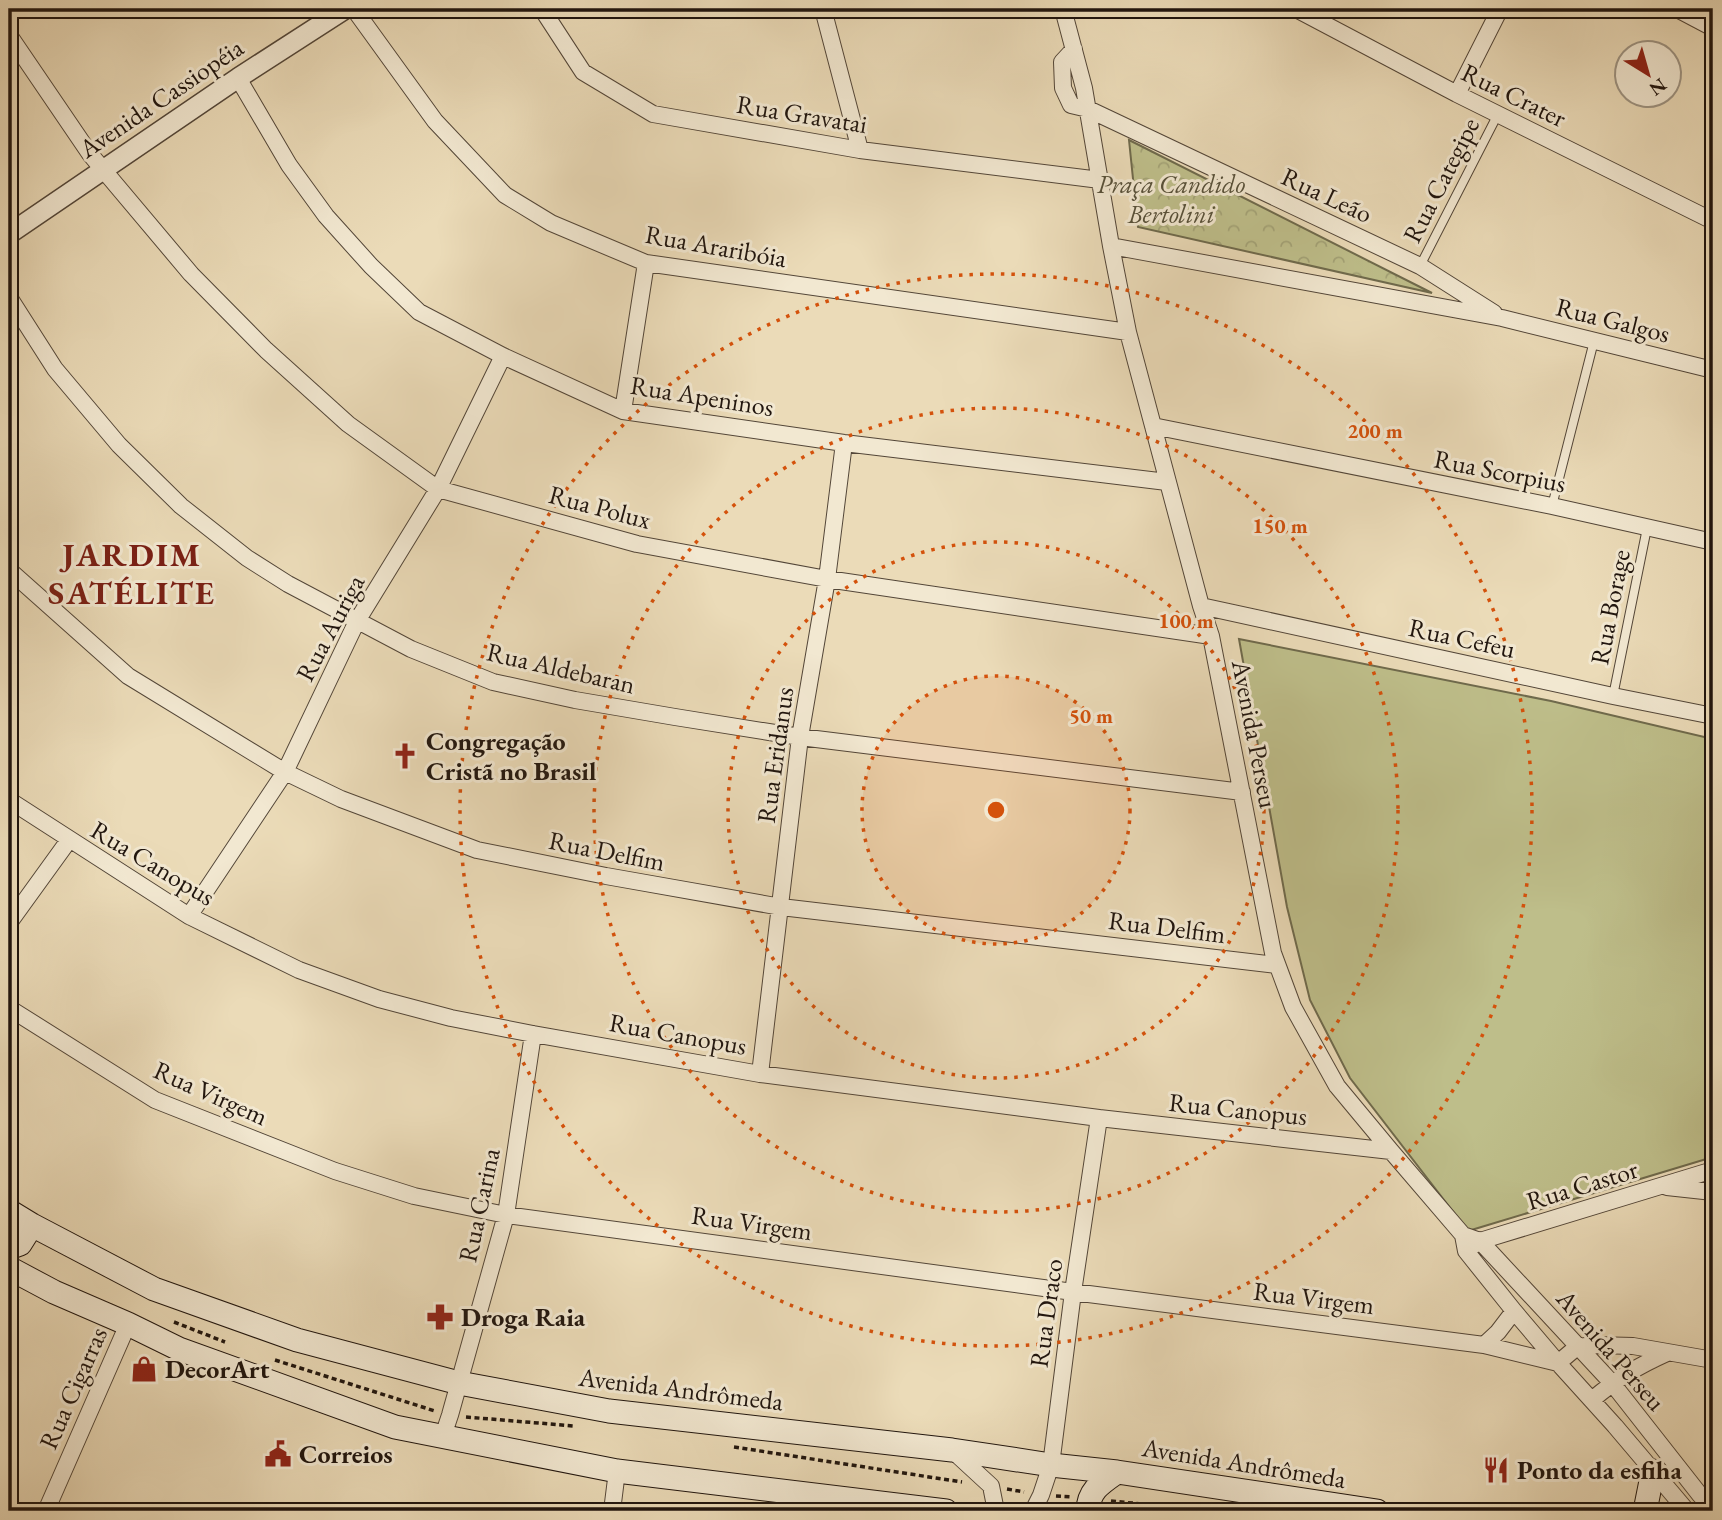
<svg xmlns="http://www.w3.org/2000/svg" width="1722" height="1520" font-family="'EB Garamond',serif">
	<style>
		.park { fill: url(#park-crowns); stroke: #6f6a4c; stroke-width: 2 }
		.garden { fill: #bebe8a; stroke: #6f6a4c; stroke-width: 2 }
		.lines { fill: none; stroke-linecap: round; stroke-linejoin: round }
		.service-casing { stroke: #534638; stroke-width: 10 }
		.minor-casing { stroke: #534638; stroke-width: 18 }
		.tertiary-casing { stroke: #534638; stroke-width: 22 }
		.secondary-casing { stroke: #20150e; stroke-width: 25 }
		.path { stroke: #20150e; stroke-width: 3.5; stroke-dasharray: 5 3.5; stroke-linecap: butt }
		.service { stroke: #f2e8d1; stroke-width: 8 }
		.minor { stroke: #f2e8d1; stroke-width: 16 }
		.tertiary { stroke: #f2e8d1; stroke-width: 19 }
		.secondary { stroke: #f2e8d1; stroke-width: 23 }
		.ring { fill: none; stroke: #d4520c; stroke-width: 3.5; stroke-dasharray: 3.5 7 }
		.labels { text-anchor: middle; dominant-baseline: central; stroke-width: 6; stroke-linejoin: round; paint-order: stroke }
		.street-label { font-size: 26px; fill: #20150e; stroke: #f2e8d1 }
		.park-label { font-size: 26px; font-style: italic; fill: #575039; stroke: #f2e8d1 }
		.poi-label { font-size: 26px; font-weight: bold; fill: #20150e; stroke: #f2e8d1; text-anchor: start }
		.district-label { font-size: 33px; font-weight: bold; letter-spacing: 2px; fill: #7a1f14; stroke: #f2e8d1 }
		.centre { fill: #d4520c; stroke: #f2e8d1; stroke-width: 3.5 }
		.ring-label { font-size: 21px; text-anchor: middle; font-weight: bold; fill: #d4520c; stroke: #f2e8d1; stroke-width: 6; stroke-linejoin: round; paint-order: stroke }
	</style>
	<defs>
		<pattern id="park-crowns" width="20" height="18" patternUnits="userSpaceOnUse" patternTransform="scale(1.75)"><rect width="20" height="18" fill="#bebe8a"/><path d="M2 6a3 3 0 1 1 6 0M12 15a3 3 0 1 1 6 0" fill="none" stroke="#a3a276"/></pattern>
	</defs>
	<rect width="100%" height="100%" fill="#ebdbb8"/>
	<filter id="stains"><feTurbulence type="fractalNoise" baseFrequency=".00286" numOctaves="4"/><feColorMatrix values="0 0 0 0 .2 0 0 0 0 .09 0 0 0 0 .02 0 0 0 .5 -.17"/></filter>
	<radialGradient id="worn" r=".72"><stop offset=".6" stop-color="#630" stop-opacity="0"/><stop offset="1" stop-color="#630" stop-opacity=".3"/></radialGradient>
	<path class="park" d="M1129 140 1432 293 1138 227Z"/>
	<path class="garden" d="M1239 639 1551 701 1713 739V1157L1468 1231 1350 1078 1310 1000 1287 907Z"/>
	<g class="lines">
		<g class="service-casing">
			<path id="service" d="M1420 266 1498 114
				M1552 506 1594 341
				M1613 696 1647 528"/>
		</g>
		<g class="minor-casing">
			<path id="minor" d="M354 9 435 121 505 195 551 223 646 263 1128 332
				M542 9 583 72 653 114 860 150 1100 180
				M823 9 860 150
				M1063 9 1084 88 1111 246 1128 332 1201 606 1211 636 1273 953 1293 1007 1337 1086 1391 1151 1463 1235 1480 1241 1612 1383 1700 1495 1713 1508
				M1296 9 1457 94 1713 221
				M1677 9 1713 28
				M9 35 90 154 191 274 266 350 348 424 438 489 637 544 827 579 1211 636
				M1074 49 1062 62 1063 88 1071 105 1088 109 1420 266 1494 313
				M238 78 289 165 326 216 371 266 419 312 503 356 623 411 844 443 1167 482
				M1457 94 1500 9
				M1111 246 1502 318 1713 370
				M9 297 55 369 119 445 181 506 247 558 288 584 411 649 493 682 575 700 675 717 800 737 1242 792
				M623 411 646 263
				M1153 426 1552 506 1713 542
				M9 570 128 676 285 772 341 799 477 850 606 876 781 907 1276 965
				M1201 606 1613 696 1713 716
				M9 800 189 916 299 970 379 999 451 1018 533 1034 760 1074 1099 1118 1391 1151
				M189 916 285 772 357 621 438 489 503 356
				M9 923 69 840
				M9 1008 155 1100 335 1171 414 1196 506 1215 1073 1292 1484 1345 1498 1332 1514 1311
				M760 1074 800 737 827 579 844 443
				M1667 1187 1713 1192
				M1463 1235 1466 1251 1514 1311 1558 1363 1615 1426 1687 1511
				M1474 1245 1480 1241 1713 1170
				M1484 1345 1558 1363 1577 1347 1595 1345 1633 1346 1713 1360
				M1592 1400C1616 1379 1638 1366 1667 1353
				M443 1436 450 1415 506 1215 533 1034
				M953 1451 991 1486 996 1511
				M9 1507 17 1511
				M46 1511 128 1324
				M612 1511 617 1471
				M1033 1511 1041 1495 1051 1465 1073 1292 1099 1118"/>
		</g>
		<g class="tertiary-casing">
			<path id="tertiary" d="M9 234 238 78 345 9"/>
		</g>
		<g class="secondary-casing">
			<path id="secondary" d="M9 1211 32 1225 154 1289 297 1340 459 1383 609 1411 952 1450 1051 1465 1117 1472 1377 1511
				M9 1248 20 1244 32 1225
				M9 1268 54 1292 128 1324 179 1349 395 1427 617 1471 946 1511
				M1088 1511C1088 1491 1101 1483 1117 1472
				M1645 1511 1653 1471"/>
		</g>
		<path class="path" d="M174 1322 225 1342
			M275 1360 435 1411
			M466 1417 574 1426
			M734 1447 962 1482
			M1007 1489 1024 1492
			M1056 1496 1072 1497
			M1111 1501 1215 1511"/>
		<use href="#service" class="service"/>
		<use href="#minor" class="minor"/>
		<use href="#tertiary" class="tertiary"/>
		<use href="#secondary" class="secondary"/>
	</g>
	<circle cx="996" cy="810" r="134" fill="#d4520c" fill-opacity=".12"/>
	<g class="ring">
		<circle cx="996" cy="810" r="134"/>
		<circle cx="996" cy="810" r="268"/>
		<circle cx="996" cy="810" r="402"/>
		<circle cx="996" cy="810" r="536"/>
	</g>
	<defs>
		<g id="church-bare" transform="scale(2.1)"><path d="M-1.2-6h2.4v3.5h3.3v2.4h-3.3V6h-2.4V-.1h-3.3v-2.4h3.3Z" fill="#8f2418" stroke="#f2e8d1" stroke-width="2.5" paint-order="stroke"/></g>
		<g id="pharmacy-bare" transform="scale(2.1)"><path d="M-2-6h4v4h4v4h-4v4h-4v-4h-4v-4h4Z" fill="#8f2418" stroke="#f2e8d1" stroke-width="2.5" paint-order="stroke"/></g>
		<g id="shop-bare" transform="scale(2.1)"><path d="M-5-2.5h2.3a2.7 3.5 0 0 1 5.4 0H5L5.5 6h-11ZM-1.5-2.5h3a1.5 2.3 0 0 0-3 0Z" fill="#8f2418" stroke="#f2e8d1" stroke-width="2.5" paint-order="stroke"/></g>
		<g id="civic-bare" transform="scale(2.1)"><path d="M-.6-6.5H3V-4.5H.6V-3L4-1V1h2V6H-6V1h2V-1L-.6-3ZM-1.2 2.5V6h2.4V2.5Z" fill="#8f2418" stroke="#f2e8d1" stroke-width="2.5" paint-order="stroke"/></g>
		<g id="restaurant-bare" transform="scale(2.1)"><path d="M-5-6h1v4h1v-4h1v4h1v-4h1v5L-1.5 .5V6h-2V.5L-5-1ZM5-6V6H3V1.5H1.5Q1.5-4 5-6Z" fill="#8f2418" stroke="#f2e8d1" stroke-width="2.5" paint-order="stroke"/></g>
	</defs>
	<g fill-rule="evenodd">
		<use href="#church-bare" x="405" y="756"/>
		<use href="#pharmacy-bare" x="440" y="1317"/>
		<use href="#shop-bare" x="144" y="1369"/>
		<use href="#civic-bare" x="278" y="1454"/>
		<use href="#restaurant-bare" x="1496" y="1470"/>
	</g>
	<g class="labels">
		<g class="street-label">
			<text transform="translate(1514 95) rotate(26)">Rua Crater</text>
			<text transform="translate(161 98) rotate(-34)">Avenida Cassiopéia</text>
			<text transform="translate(802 114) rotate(9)">Rua Gravatai</text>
			<text transform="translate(1441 180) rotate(-63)">Rua Categipe</text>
			<text transform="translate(1327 195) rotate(25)">Rua Leão</text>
			<text transform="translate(716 246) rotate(10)">Rua Araribóia</text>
			<text transform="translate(1613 320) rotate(14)">Rua Galgos</text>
			<text transform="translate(702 396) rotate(9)">Rua Apeninos</text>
			<text transform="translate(1500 471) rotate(11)">Rua Scorpius</text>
			<text transform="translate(600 507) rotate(15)">Rua Polux</text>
			<text transform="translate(1610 607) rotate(-79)">Rua Borage</text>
			<text transform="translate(330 628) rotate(-62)">Rua Auriga</text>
			<text transform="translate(1462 638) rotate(12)">Rua Cefeu</text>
			<text transform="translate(561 668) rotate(13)">Rua Aldebaran</text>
			<text transform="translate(1255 734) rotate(79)">Avenida Perseu</text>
			<text transform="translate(775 755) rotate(-82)">Rua Eridanus</text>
			<text transform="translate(607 851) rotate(11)">Rua Delfim</text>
			<text transform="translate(153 863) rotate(31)">Rua Canopus</text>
			<text transform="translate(1167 927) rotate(7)">Rua Delfim</text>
			<text transform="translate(678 1034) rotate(10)">Rua Canopus</text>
			<text transform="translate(211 1093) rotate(24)">Rua Virgem</text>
			<text transform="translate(1238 1109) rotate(6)">Rua Canopus</text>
			<text transform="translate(1582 1185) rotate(-17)">Rua Castor</text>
			<text transform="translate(479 1205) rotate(-78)">Rua Carina</text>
			<text transform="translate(752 1223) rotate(8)">Rua Virgem</text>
			<text transform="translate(1314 1298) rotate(7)">Rua Virgem</text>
			<text transform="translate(1046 1313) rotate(-82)">Rua Draco</text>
			<text transform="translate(1611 1350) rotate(49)">Avenida Perseu</text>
			<text transform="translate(73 1388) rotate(-66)">Rua Cigarras</text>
			<text transform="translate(681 1389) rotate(7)">Avenida Andrômeda</text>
			<text transform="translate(1244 1463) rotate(9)">Avenida Andrômeda</text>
		</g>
		<g class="park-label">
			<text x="1171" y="184">Praça Candido<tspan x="1171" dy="30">Bertolini</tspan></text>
		</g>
		<g class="poi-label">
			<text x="426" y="741">Congregação<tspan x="426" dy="30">Cristã no Brasil</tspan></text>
			<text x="461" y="1317">Droga Raia</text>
			<text x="165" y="1369">DecorArt</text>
			<text x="299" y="1454">Correios</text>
			<text x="1517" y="1470">Ponto da esfiha</text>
		</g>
		<g class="district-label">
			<text x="132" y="554">JARDIM<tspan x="132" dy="38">SATÉLITE</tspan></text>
		</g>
	</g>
	<circle cx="996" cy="810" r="10" class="centre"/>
	<g class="ring-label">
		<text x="1375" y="438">200 m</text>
		<text x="1280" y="533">150 m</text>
		<text x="1186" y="628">100 m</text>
		<text x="1091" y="723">50 m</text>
	</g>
	<rect width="1722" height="1520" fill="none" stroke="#ebdbb8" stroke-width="35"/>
	<rect x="10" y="10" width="1701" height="1499" fill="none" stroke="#20150e" stroke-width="3.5"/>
	<rect x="18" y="18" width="1687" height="1485" fill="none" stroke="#20150e" stroke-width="2"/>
	<g transform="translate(1648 74) rotate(143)"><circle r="33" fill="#f2e8d1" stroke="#9e9483" stroke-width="2"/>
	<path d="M0-5L12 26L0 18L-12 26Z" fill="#8f2418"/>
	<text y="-10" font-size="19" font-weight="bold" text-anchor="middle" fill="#20150e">N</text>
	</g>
	<rect width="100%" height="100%" filter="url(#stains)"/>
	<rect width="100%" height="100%" fill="url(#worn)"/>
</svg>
